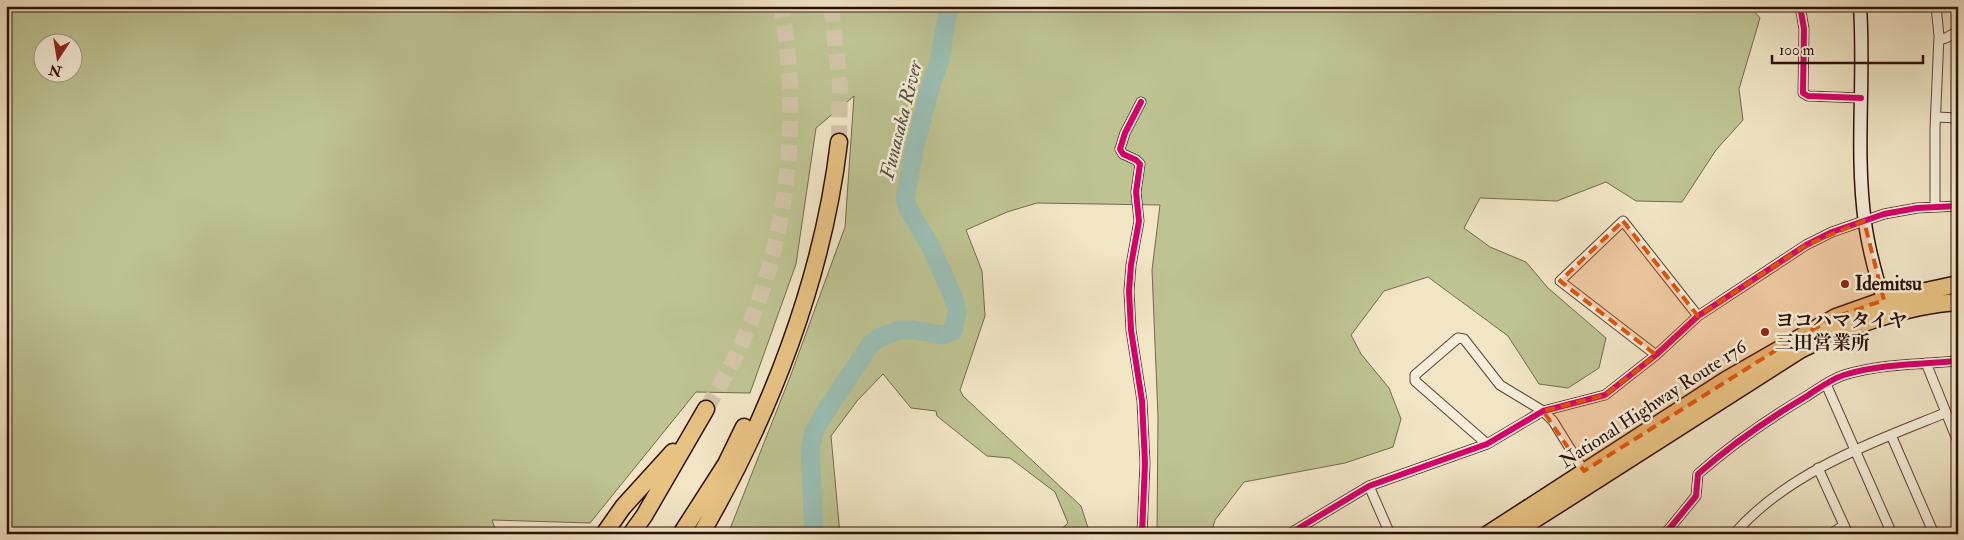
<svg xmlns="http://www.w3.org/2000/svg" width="1964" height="540" font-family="'IM FELL Double Pica','Noto Serif JP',serif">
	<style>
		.green { fill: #bec392; stroke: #75694b; fill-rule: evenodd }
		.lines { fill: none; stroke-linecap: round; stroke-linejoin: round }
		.river { stroke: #9bbfb5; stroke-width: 19 }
		.highway-tunnel { stroke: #d3c5a9; stroke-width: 16; stroke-dasharray: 16 8; stroke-linecap: butt }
		.street-casing { stroke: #5d4434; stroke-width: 11 }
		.secondary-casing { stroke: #2c0f04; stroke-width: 15 }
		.highway-casing { stroke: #2c0f04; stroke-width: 19 }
		.street { stroke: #f6eeda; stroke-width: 9 }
		.secondary { stroke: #f6eeda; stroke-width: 12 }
		.highway { stroke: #e8c283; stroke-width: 16 }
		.cycleway-casing { stroke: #f6eeda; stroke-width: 9 }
		.cycleway { stroke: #d6006c; stroke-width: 6 }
		.marked { fill: #df550c; fill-opacity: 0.2; stroke: #df550c; stroke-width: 4; stroke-dasharray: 10 6; stroke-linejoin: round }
		.poi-dot { fill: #8f2418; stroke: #f6eeda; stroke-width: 2 }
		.labels { text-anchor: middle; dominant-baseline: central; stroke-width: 5; stroke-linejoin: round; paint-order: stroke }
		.poi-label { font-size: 19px; font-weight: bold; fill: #2c0f04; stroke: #f6eeda; text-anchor: start }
		.street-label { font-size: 19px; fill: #2c0f04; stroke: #f6eeda }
		.water-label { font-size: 20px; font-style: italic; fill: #534d42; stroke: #f6eeda }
	</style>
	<rect width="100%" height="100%" fill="#f1e5c6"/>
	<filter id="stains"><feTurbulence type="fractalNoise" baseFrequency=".004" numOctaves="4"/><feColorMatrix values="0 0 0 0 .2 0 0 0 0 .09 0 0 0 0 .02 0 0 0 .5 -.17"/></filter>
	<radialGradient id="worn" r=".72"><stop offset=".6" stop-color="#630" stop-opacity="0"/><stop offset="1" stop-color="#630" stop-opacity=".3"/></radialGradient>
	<path class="green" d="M6 6H1750L1760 18 1739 89 1743 120 1716 150 1682 202 1636 201 1606 182 1557 201 1480 198 1464 228 1490 247 1526 262 1548 288 1606 338 1599 368 1568 388 1539 384 1508 336 1428 277 1384 291 1351 335 1361 354 1389 388 1401 419 1393 447 1345 463 1244 482 1215 520 1211 534H1157L1158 417 1152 270 1160 205 1037 203 1007 212 966 230 982 271 985 316 960 390 963 396 1081 506 1090 534H1056L1068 523 1055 492 1010 458 987 456 937 416 936 411 911 408 883 374 857 401 831 436 840 534H728L790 377 845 227 854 96 816 128 796 264 750 393 696 392 590 523 492 520 497 534H6ZM42 42H72V72H42Z"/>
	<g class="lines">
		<path class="river" d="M814 534 810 448 815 429 830 405 870 345 880 337 900 330H914L943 335 953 331 957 312 954 299 931 247 908 208 905 199 915 146 930 88 939 62 949 6"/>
		<path class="highway-tunnel" d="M831 6 840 85 839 142
			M706 409C723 381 739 352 751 321 790 225 800 108 781 6"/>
		<g class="street-casing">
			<path id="street" d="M1800 6 1804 29 1803 93 1808 96 1861 98
				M1939 40 1946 38 1958 31
				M1141 102 1125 133 1120 149 1123 154 1136 160 1140 164 1136 192 1139 221 1131 265 1129 291 1131 330 1142 401 1145 463 1142 534
				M1936 117 1958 118
				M1935 207V128L1939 36 1936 6
				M1656 355 1560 281 1623 221 1698 316
				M1926 363 1958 442
				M1826 384 1892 534
				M1891 435 1934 534
				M1487 444 1415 381V375L1458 338 1464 339 1500 385 1543 411 1553 421 1584 471
				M1818 468 1848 534
				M1369 486 1390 534
				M1289 534 1369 486 1487 444 1543 411 1605 395 1656 355 1698 316 1806 245 1832 232 1884 214 1917 208 1958 206
				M1665 534 1696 496 1698 474C1732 444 1768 419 1807 396 1818 389 1831 379 1844 375 1880 364 1920 364 1958 361
				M1734 534C1788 472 1871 443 1945 413
				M1831 534 1844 525"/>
		</g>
		<g class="secondary-casing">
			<path id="secondary" d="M1860 6C1865 78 1855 151 1865 223 1869 252 1877 280 1886 308"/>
		</g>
		<g class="highway-casing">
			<path id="highway" d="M604 534 623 507 673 452
				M631 534 644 516 706 409
				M681 534 726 464 744 427
				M701 534C770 416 823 278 839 142
				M1488 534 1726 380 1836 317 1884 300 1958 284
				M1512 534 1800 350C1845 327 1908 305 1958 302"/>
		</g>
		<use href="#street" class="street"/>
		<use href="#secondary" class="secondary"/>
		<use href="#highway" class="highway"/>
		<g class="cycleway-casing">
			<path id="cycleway" d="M1800 6 1804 29 1803 93 1808 96 1861 98
				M1141 102 1125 133 1120 149 1123 154 1136 160 1140 164 1136 192 1139 221 1131 265 1129 291 1131 330 1142 401 1145 463 1142 534
				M1289 534 1369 486 1487 444 1543 411 1605 395 1656 355 1698 316 1806 245 1832 232 1884 214 1917 208 1958 206
				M1665 534 1696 496 1698 474C1732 444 1768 419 1807 396 1818 389 1831 379 1844 375 1880 364 1920 364 1958 361"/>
		</g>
		<use href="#cycleway" class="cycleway"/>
	</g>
	<path class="marked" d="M1623 221 1698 316 1806 245 1864 221 1884 300 1836 317 1789 342 1584 471 1543 411 1605 395 1656 355 1560 281Z"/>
	<g class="poi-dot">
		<circle cx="1845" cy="284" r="5"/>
		<circle cx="1765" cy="332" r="5"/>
	</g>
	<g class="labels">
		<g class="poi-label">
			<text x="1855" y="284">Idemitsu</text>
			<text x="1775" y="321">ヨコハマタイヤ<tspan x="1775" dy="22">三田営業所</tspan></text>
		</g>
		<g class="street-label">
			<text transform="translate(1653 404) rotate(-33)">National Highway Route 176</text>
		</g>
		<g class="water-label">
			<text transform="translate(901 120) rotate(-76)">Funasaka River</text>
		</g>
	</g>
	<rect width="1964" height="540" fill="none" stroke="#f1e5c6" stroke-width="25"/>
	<rect x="8" y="8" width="1949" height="525" fill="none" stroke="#2c0f04" stroke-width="2.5"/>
	<rect x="12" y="12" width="1939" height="515" fill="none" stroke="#2c0f04"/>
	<g transform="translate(58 58) rotate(192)"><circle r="24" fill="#f6eeda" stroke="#a59584"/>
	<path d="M0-4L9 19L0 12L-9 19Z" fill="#8f2418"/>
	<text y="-8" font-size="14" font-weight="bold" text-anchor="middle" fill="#2c0f04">N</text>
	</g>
	<path d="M1772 55v8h151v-8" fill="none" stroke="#2c0f04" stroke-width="2.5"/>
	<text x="1779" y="55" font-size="15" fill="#2c0f04" stroke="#f6eeda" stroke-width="4" paint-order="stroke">100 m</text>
	<rect width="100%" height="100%" filter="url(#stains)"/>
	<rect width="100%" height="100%" fill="url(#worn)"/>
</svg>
